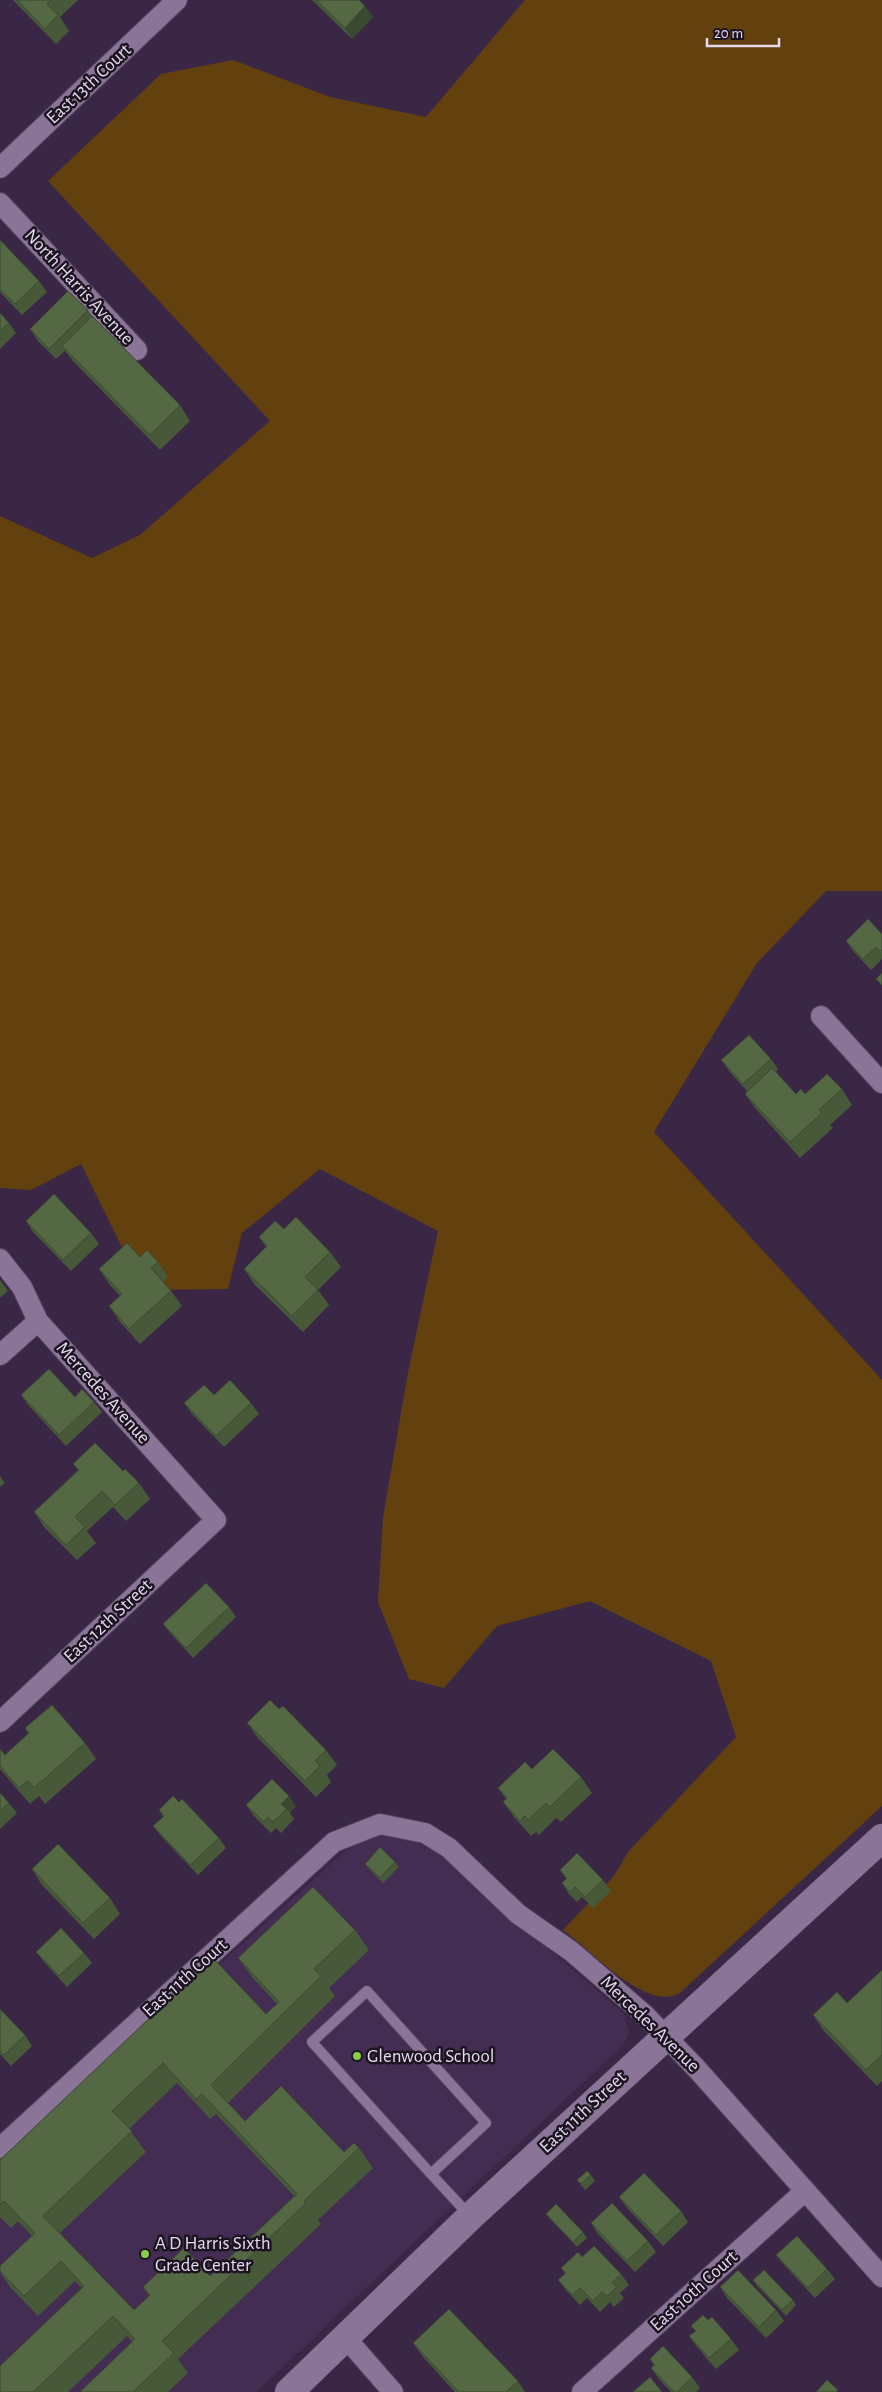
<svg xmlns="http://www.w3.org/2000/svg" width="882" height="2392" font-family="'Alegreya Sans',sans-serif">
	<style>
		.built { fill: #442d52 }
		.green { fill: #63410e }
		.lines { fill: none; stroke-linecap: round; stroke-linejoin: round }
		.service-casing { stroke: #54435e; stroke-width: 12 }
		.minor-casing { stroke: #54435e; stroke-width: 22 }
		.secondary-casing { stroke: #54435e; stroke-width: 29 }
		.service { stroke: #8a7498; stroke-width: 10 }
		.minor { stroke: #8a7498; stroke-width: 20 }
		.secondary { stroke: #8a7498; stroke-width: 28 }
		.wall { fill: #48593a; fill-rule: evenodd }
		.shaded-wall { fill: #3b4930 }
		.building { fill: #546844; stroke: #3b4930; fill-rule: evenodd }
		.poi-dot { fill: #8ace47; stroke: #1d1422; stroke-width: 2 }
		.labels { text-anchor: middle; dominant-baseline: central; stroke-width: 5; stroke-linejoin: round; paint-order: stroke }
		.street-label { font-size: 19px; fill: #e5d9ed; stroke: #1d1422 }
		.poi-label { font-size: 19px; fill: #e5d9ed; stroke: #1d1422; text-anchor: start }
	</style>
	<rect width="100%" height="100%" fill="#3a2746"/>
	<path class="built" d="M398 1833 431 1846 624 2014 629 2032 624 2044 256 2392H0V2162L353 1844 369 1835Z"/>
	<path class="green" d="M525 0H882V891H826L757 963 654 1132 882 1380V1806L681 1992C648 2015 589 1948 563 1930L614 1876 628 1852 736 1737 711 1661 590 1601 497 1626 444 1688 409 1679 378 1602 383 1518 408 1372 438 1231 320 1169 242 1233 228 1289 143 1290 81 1164 31 1190 0 1188V516L92 558 140 535 270 421 48 181 161 74 233 60 330 97 426 117Z"/>
	<g class="lines">
		<g class="service-casing">
			<path id="service" d="M431 2174 486 2123 367 1991 312 2042 431 2174C444 2188 457 2202 470 2216"/>
		</g>
		<g class="minor-casing">
			<path id="minor" d="M0 168 177 0
				M0 203 137 350
				M821 1016 882 1083
				M0 1259 22 1287 38 1321 216 1520 0 1722
				M0 1355 38 1321
				M0 2148 334 1842 380 1824 425 1833 449 1848 518 1914 571 1951 644 2014 696 2068 882 2277
				M345 2337 393 2392
				M582 2392 805 2191"/>
		</g>
		<g class="secondary-casing">
			<path id="secondary" d="M289 2392 471 2216 882 1838"/>
		</g>
		<use href="#service" class="service"/>
		<use href="#minor" class="minor"/>
		<use href="#secondary" class="secondary"/>
	</g>
	<path class="wall" d="M13 0H78L60 17 69 31 56 44Z
		M312 0H359L373 17 352 39Z
		M0 240 39 281 47 292 22 315 0 292Z
		M88 310 92 316 180 405 190 421 160 450 73 361 65 351 56 359 37 340 30 329Z
		M0 313 9 323 16 333 0 349Z
		M882 934V959L871 970 853 951 846 941Z
		M771 1059 778 1069 776 1072 796 1094H805L842 1089 852 1105 830 1125 833 1128 800 1158 756 1109 745 1094 747 1091 729 1071 721 1060Z
		M26 1221 91 1233 99 1244 71 1271 33 1232Z
		M259 1237 330 1252 341 1267 318 1290 329 1305 303 1332 255 1285 244 1269 266 1247Z
		M140 1257 158 1262 168 1277 163 1282 171 1291 182 1306 140 1344 120 1322 109 1306 120 1296 110 1285 99 1269Z
		M0 1280 8 1291 0 1298Z
		M21 1395 75 1397 94 1402 102 1412 66 1446 29 1406Z
		M214 1395 251 1403 259 1414 224 1447 192 1414 184 1403Z
		M73 1464 123 1471 139 1483 150 1499 126 1521 113 1507 87 1531 96 1543 77 1560 45 1528 34 1512 78 1470Z
		M0 1476 5 1483 0 1487Z
		M229 1607 236 1617 193 1658 171 1634 163 1624Z
		M279 1709 326 1750 337 1765 327 1775 331 1782 316 1797 258 1738 247 1723Z
		M25 1728 85 1743 96 1759 45 1804 39 1796 30 1804 0 1769V1749L5 1755 28 1734Z
		M532 1769 581 1777 592 1793 561 1822 556 1818 539 1835 536 1832 531 1836 514 1817 503 1802 506 1799 498 1788Z
		M0 1793 9 1803 17 1813 0 1829Z
		M246 1805 296 1806 290 1813 294 1819 281 1833 276 1828 271 1833 254 1816Z
		M159 1810 219 1838 226 1848 198 1875 161 1836 153 1826 163 1817Z
		M395 1862 399 1867 383 1883 369 1869 365 1864Z
		M32 1869 110 1898 120 1914 94 1939 42 1885Z
		M560 1870 603 1880 611 1891 593 1908 582 1897 577 1902 569 1894 562 1883 566 1879Z
		M355 1930 369 1950 329 1988 335 1996 228 2103 245 2121 344 2152 359 2148 373 2168 318 2220 321 2224 178 2359 188 2373 168 2392H80L133 2342 127 2336 68 2392H0L82 2288 75 2281 38 2316 11 2288 0 2272V2266L32 2236 18 2221 11 2228 0 2217V2160L213 1958 266 2014 277 2004 253 1978 238 1958ZM177 2083 210 2119 216 2114 294 2196 210 2276 143 2287 149 2296 134 2310 60 2233 146 2152 129 2129Z
		M36 1952 84 1953 92 1963 67 1987 44 1962Z
		M882 1970V2081L877 2086 824 2031 813 2015 847 2003Z
		M0 2009 25 2035 32 2046 11 2066 0 2054Z
		M591 2175 595 2181 585 2190 577 2180Z
		M619 2197 681 2211 688 2222 663 2246 627 2208Z
		M546 2214 583 2232 587 2238 577 2247 550 2219Z
		M591 2223 648 2241 656 2252 635 2272 598 2234Z
		M776 2255 827 2269 835 2279 815 2298 784 2265Z
		M582 2257 621 2274 629 2285 620 2293 624 2298 614 2307 610 2302 600 2312 587 2298 580 2305 566 2290 558 2280 565 2274 561 2268Z
		M753 2280 793 2300 796 2305 786 2316 757 2286Z
		M720 2287 776 2310 784 2321 766 2338 727 2298Z
		M708 2320 731 2339 739 2350 716 2369 697 2347 689 2336 695 2331 691 2326Z
		M413 2343 518 2381 525 2392H455L424 2358Z
		M650 2359 692 2377 700 2388 696 2392H671L659 2379 651 2368 654 2366Z"/>
	<path class="shaded-wall" d="M365 6 373 17 352 39 345 28Z
		M289 1796 296 1806 290 1813 287 1809 281 1804Z"/>
	<path class="building" d="M17 0H51L47 4 58 15 45 29Z
		M316 0H359L365 6 345 28Z
		M0 240 39 281 15 304 0 289Z
		M68 291 88 310 49 349 30 329Z
		M0 313 9 323 0 331Z
		M92 316 180 405 150 435 62 346Z
		M868 919 882 934V950L880 952 876 947 863 959 846 941Z
		M882 973V985L876 979Z
		M749 1035 771 1059 743 1084 721 1060Z
		M772 1068 796 1094 801 1089 805 1094 827 1074 842 1089 819 1110 822 1113 790 1142 745 1094Z
		M54 1194 91 1233 63 1260 26 1221Z
		M296 1217 330 1252 305 1277 318 1290 292 1316 244 1269 267 1246 259 1237 275 1221 284 1229Z
		M127 1243 140 1257 147 1250 158 1262 151 1268 171 1291 129 1329 109 1306 122 1294 99 1269Z
		M49 1369 75 1397 82 1389 94 1402 59 1435 21 1395Z
		M230 1380 251 1403 216 1436 184 1403 204 1385 214 1395Z
		M95 1443 123 1471 125 1469 139 1483 115 1505 102 1491 75 1517 85 1527 66 1545 34 1512 79 1470 73 1464Z
		M206 1583 229 1607 186 1648 163 1624Z
		M270 1700 279 1709 283 1706 326 1750 315 1761 320 1766 305 1781 247 1723Z
		M52 1705 85 1743 34 1788 28 1781 19 1788 0 1766V1749L5 1755 29 1733 25 1728Z
		M553 1749 581 1777 550 1807 546 1803 528 1820 525 1816 520 1821 503 1802 507 1798 498 1788 525 1762 532 1769Z
		M272 1779 289 1796 281 1804 287 1809 273 1822 268 1817 264 1822 246 1805Z
		M0 1793 9 1803 0 1811Z
		M173 1796 179 1802 182 1799 219 1838 190 1865 153 1826 164 1816 159 1810Z
		M58 1844 110 1898 83 1923 32 1869Z
		M380 1847 395 1862 380 1878 365 1864Z
		M577 1853 603 1880 585 1897 575 1887 570 1892 562 1883 567 1878 560 1870Z
		M313 1887 355 1930 314 1969 321 1976 211 2085 245 2121 281 2086 344 2152 354 2143 359 2148 304 2201 306 2203 162 2341 174 2353 133 2392H80L135 2339 113 2316 33 2392H0V2366L84 2286 61 2261 24 2296 0 2271V2266L35 2233 4 2201 0 2205V2160L213 1958 266 2014 279 2002 238 1958ZM163 2063 196 2099 202 2094 297 2194 210 2276 184 2248 143 2287 150 2295 134 2310 43 2216 132 2131 112 2111Z
		M61 1928 84 1953 59 1976 36 1952Z
		M882 1970V2055L866 2070 813 2015 837 1992 847 2003Z
		M0 2009 25 2035 4 2055 0 2051Z
		M587 2171 591 2175 581 2184 577 2180Z
		M644 2173 681 2211 656 2235 619 2197Z
		M612 2203 648 2241 627 2261 591 2223Z
		M556 2204 583 2232 573 2242 546 2214Z
		M797 2236 827 2269 808 2288 776 2255Z
		M594 2246 621 2274 612 2283 617 2287 607 2296 602 2292 593 2301 580 2288 572 2295 558 2280 566 2273 561 2268 578 2252 582 2257Z
		M738 2270 776 2310 759 2327 720 2287Z
		M764 2270 793 2300 782 2310 753 2280Z
		M449 2309 518 2381 506 2392H459L413 2343Z
		M703 2315 708 2320 712 2317 731 2339 709 2358 689 2336 696 2331 691 2326Z
		M663 2346 692 2377 677 2392H674L651 2368 655 2365 650 2359Z
		M650 2377 662 2392H633Z
		M827 2380 838 2390 836 2392H816Z"/>
	<g class="poi-dot">
		<circle cx="357" cy="2056" r="5"/>
		<circle cx="145" cy="2254" r="5"/>
	</g>
	<g class="labels">
		<g class="street-label">
			<text transform="translate(89 84) rotate(-43)">East 13th Court</text>
			<text transform="translate(79 287) rotate(47)">North Harris Avenue</text>
			<text transform="translate(103 1393) rotate(48)">Mercedes Avenue</text>
			<text transform="translate(108 1621) rotate(-43)">East 12th Street</text>
			<text transform="translate(185 1978) rotate(-42)">East 11th Court</text>
			<text transform="translate(650 2024) rotate(44)">Mercedes Avenue</text>
			<text transform="translate(583 2112) rotate(-43)">East 11th Street</text>
			<text transform="translate(694 2291) rotate(-42)">East 10th Court</text>
		</g>
		<g class="poi-label">
			<text x="367" y="2056">Glenwood School</text>
			<text x="155" y="2243">A D Harris Sixth<tspan x="155" dy="22">Grade Center</tspan></text>
		</g>
	</g>
	<path d="M707 38v8h72v-8" fill="none" stroke="#e5d9ed" stroke-width="2.5"/>
	<text x="714" y="38" font-size="15" fill="#e5d9ed" stroke="#1d1422" stroke-width="4" paint-order="stroke">20 m</text>
</svg>
